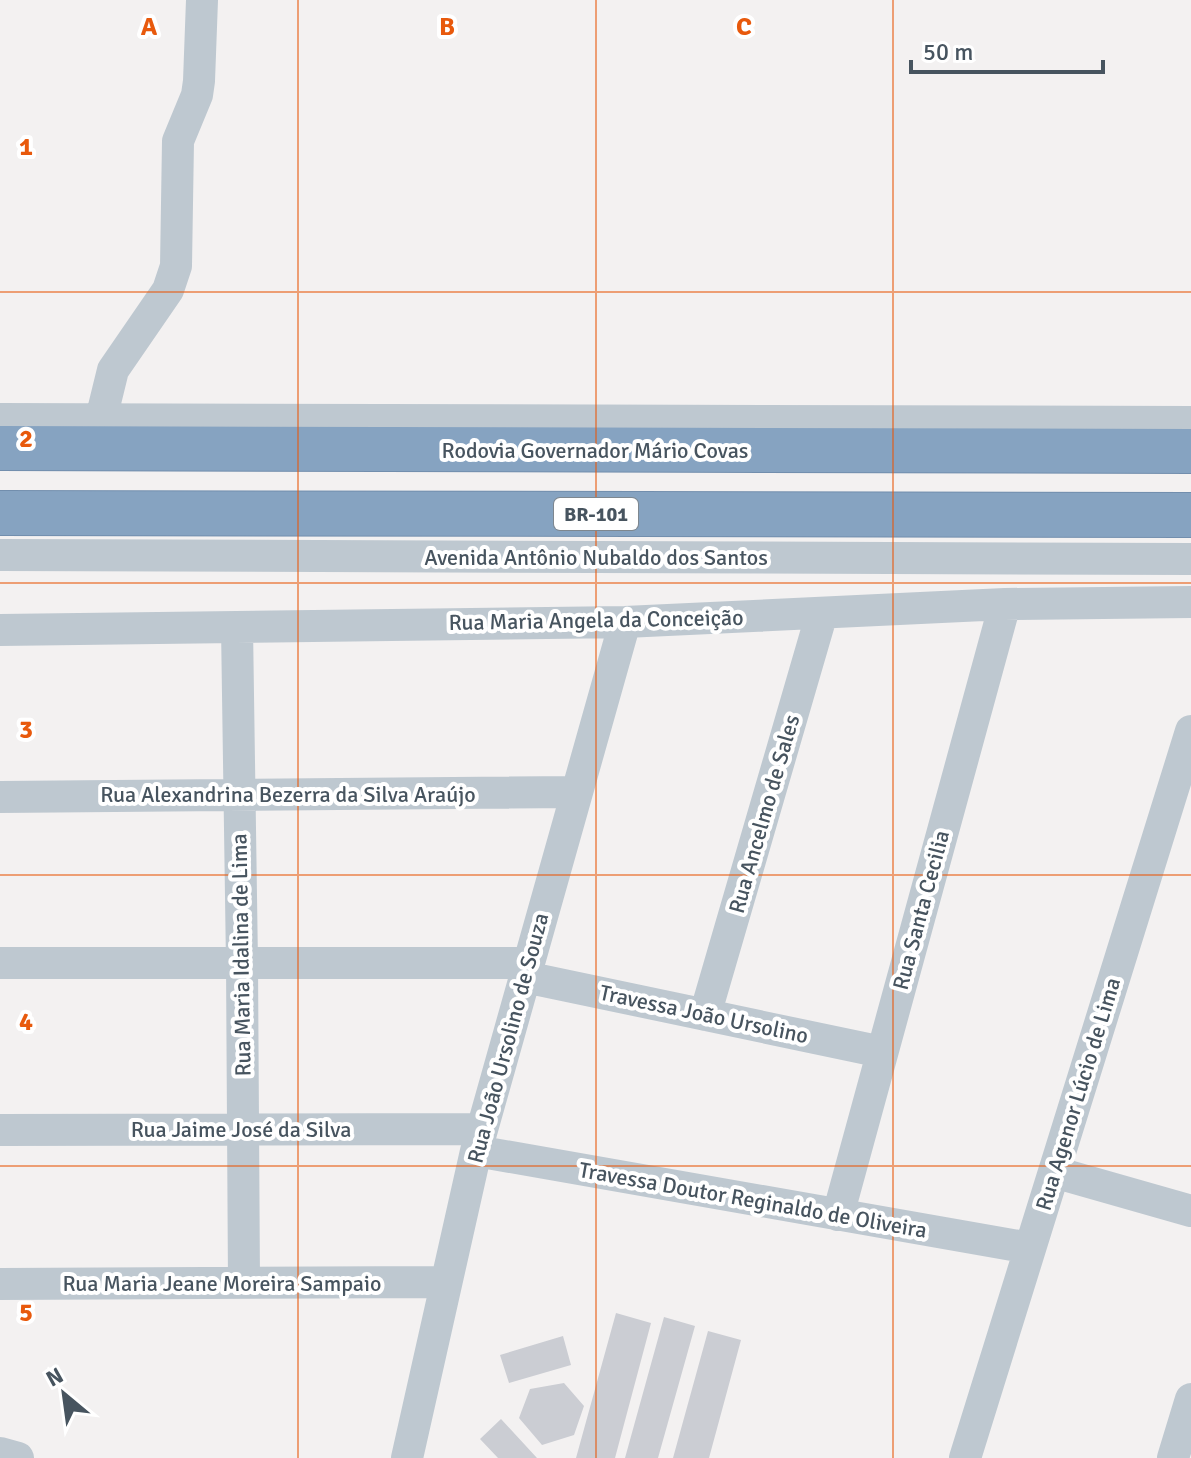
<svg xmlns="http://www.w3.org/2000/svg" width="1191" height="1458" font-family="Signika,sans-serif">
	<style>
		.building { fill: #cbcdd3 }
		.lines { fill: none; stroke-linecap: round; stroke-linejoin: round }
		.highway-casing { stroke: #728ead; stroke-width: 46 }
		.minor { stroke: #bec8d0; stroke-width: 32 }
		.highway { stroke: #86a3c1; stroke-width: 44 }
		.grid { fill: none; stroke: #e8590c; stroke-width: 2; stroke-opacity: 0.55 }
		.labels { text-anchor: middle; dominant-baseline: central; stroke-width: 8; stroke-linejoin: round; paint-order: stroke }
		.shield { fill: #fff; stroke: #7e878f; stroke-width: 2 }
		.shield-label { font-size: 20px; font-weight: bold; fill: #47545f }
		.street-label { font-size: 22px; fill: #47545f; stroke: #fff }
		.grid-label { font-size: 26px; text-anchor: middle; font-weight: bold; fill: #e8590c; stroke: #fff; stroke-width: 8; stroke-linejoin: round; paint-order: stroke }
	</style>
	<rect width="100%" height="100%" fill="#f3f1f1"/>
	<path class="building" d="M616 1313 651 1323 615 1458H576Z
		M664 1317 695 1326 658 1458H625Z
		M708 1331 741 1340 709 1458H673Z
		M563 1336 571 1365 509 1383 500 1355Z
		M564 1383 584 1406 574 1435 542 1445 519 1418 530 1389Z
		M501 1419 537 1458H498L480 1439Z"/>
	<g class="lines">
		<g class="highway-casing">
			<path id="highway" d="M0 448 1191 451
				M0 513 1191 515"/>
		</g>
		<path class="minor" d="M0 419 1191 422
			M101 419 113 370 168 290 176 266 178 141 197 95 199 81 202 0
			M0 555 1191 559
			M237 627 242 963 244 1283
			M0 630 625 622 1005 604 1191 602
			M0 797 577 792
			M0 963H529
			M525 977 882 1052
			M705 1015 822 613
			M0 1130 482 1129
			M476 1151 1030 1248
			M1054 1172 1191 1211
			M838 1215 1005 604
			M0 1284 445 1282
			M0 1453 18 1458
			M407 1458 476 1151 625 622
			M965 1458 1191 731
			M1173 1458 1191 1399"/>
		<use href="#highway" class="highway"/>
	</g>
	<path class="grid" d="M298 0V1458M596 0V1458M893 0V1458M0 292H1191M0 583H1191M0 875H1191M0 1166H1191"/>
	<g class="labels">
		<rect class="shield" x="554" y="498" width="84" height="32" rx="6"/>
		<g class="shield-label">
			<text x="596" y="514">BR-101</text>
		</g>
		<g class="street-label">
			<text x="595" y="450">Rodovia Governador Mário Covas</text>
			<text x="596" y="557">Avenida Antônio Nubaldo dos Santos</text>
			<text transform="translate(596 620) rotate(-1)">Rua Maria Angela da Conceição</text>
			<text x="288" y="794">Rua Alexandrina Bezerra da Silva Araújo</text>
			<text transform="translate(764 814) rotate(-74)">Rua Ancelmo de Sales</text>
			<text transform="translate(921 910) rotate(-75)">Rua Santa Cecilia</text>
			<text transform="translate(241 955) rotate(-91)">Rua Maria Idalina de Lima</text>
			<text transform="translate(704 1014) rotate(12)">Travessa João Ursolino</text>
			<text transform="translate(508 1038) rotate(-75)">Rua João Ursolino de Souza</text>
			<text transform="translate(1078 1094) rotate(-73)">Rua Agenor Lúcio de Lima</text>
			<text x="241" y="1129">Rua Jaime José da Silva</text>
			<text transform="translate(753 1200) rotate(10)">Travessa Doutor Reginaldo de Oliveira</text>
			<text x="222" y="1283">Rua Maria Jeane Moreira Sampaio</text>
		</g>
	</g>
	<g class="grid-label">
		<text x="149" y="35">A</text>
		<text x="447" y="35">B</text>
		<text x="744" y="35">C</text>
		<text x="26" y="155">1</text>
		<text x="26" y="447">2</text>
		<text x="26" y="738">3</text>
		<text x="26" y="1030">4</text>
		<text x="26" y="1321">5</text>
	</g>
	<g transform="translate(64 1394) rotate(331)" stroke="#ffffff" stroke-width="6" paint-order="stroke">
	<path d="M0-6L14 30L0 20L-14 30Z" fill="#47545f"/>
	<text y="-12" font-size="22" font-weight="bold" text-anchor="middle" fill="#47545f">N</text>
	</g>
	<path d="M911 60v12h192v-12" fill="none" stroke="#47545f" stroke-width="4"/>
	<text x="923" y="60" font-size="24" fill="#47545f" stroke="#ffffff" stroke-width="6" paint-order="stroke">50 m</text>
</svg>
